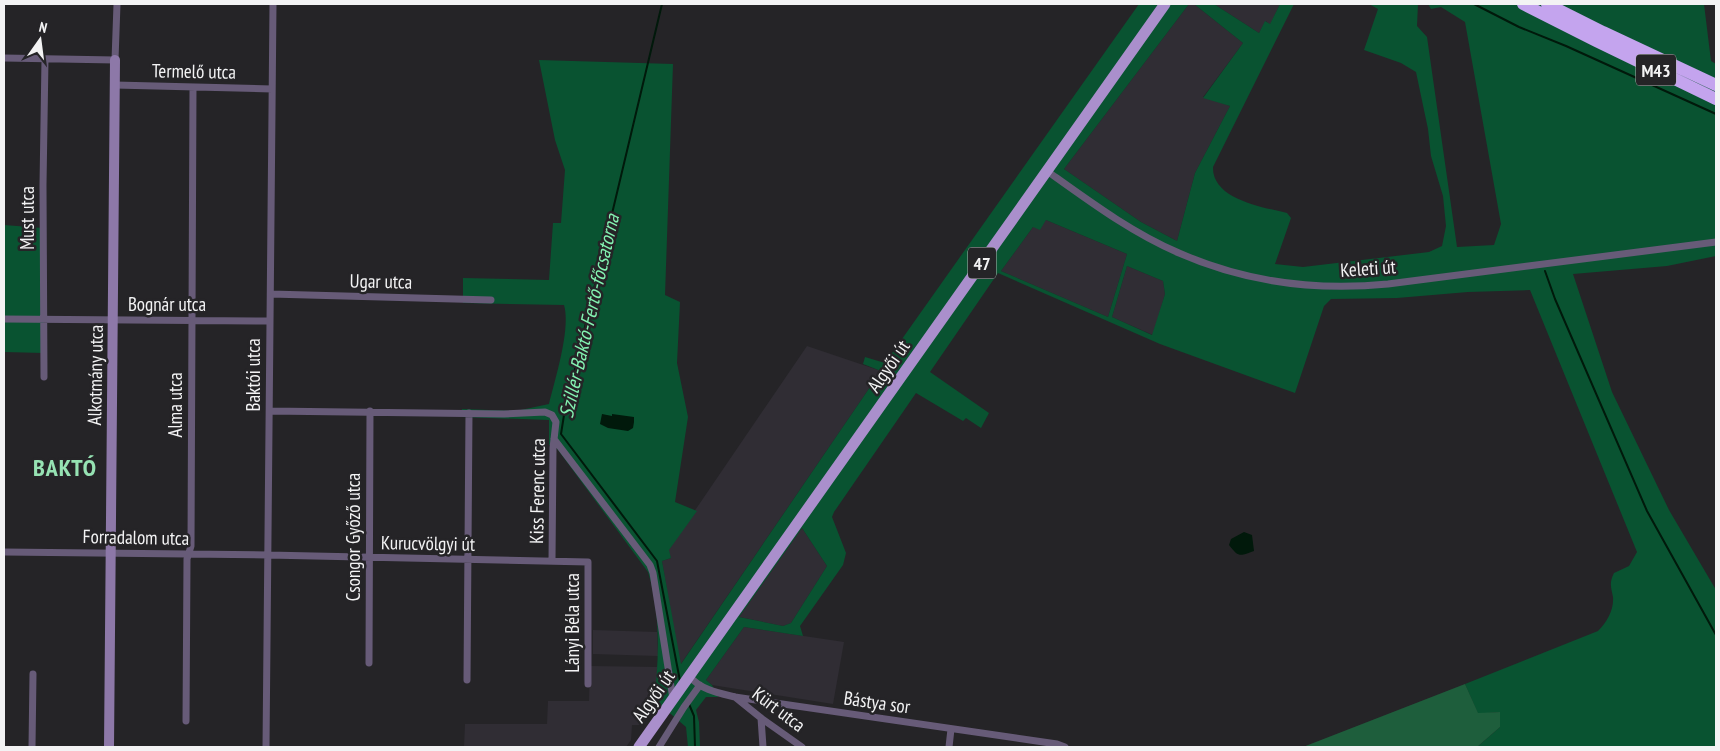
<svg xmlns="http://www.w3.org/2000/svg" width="1720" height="751" font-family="'PT Sans Narrow',sans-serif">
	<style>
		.built { fill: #302d34 }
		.green { fill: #095331; fill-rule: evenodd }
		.forest { fill: #1e5e3c }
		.water { fill: #01190b }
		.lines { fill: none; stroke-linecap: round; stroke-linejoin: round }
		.stream { stroke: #01190b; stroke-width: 2 }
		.street { stroke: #675b78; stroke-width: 7 }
		.secondary { stroke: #8d78a8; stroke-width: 10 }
		.primary { stroke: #aa8fcc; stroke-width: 11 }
		.highway { stroke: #c4a4ee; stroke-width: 12 }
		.labels { text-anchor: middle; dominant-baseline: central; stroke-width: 5; stroke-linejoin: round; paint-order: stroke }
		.shield { fill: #252427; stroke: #b5b5b6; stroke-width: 1 }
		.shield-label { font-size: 18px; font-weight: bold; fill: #f3f3f4 }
		.street-label { font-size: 19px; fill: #f3f3f4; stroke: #252427 }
		.water-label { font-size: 20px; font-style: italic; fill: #84f3b2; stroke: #252427 }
		.district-label { font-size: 24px; font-weight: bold; letter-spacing: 1px; fill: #96e2b3; stroke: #252427 }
	</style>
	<rect width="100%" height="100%" fill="#252427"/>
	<path class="built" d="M1189 4H1194L1243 43 1203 97 1230 106 1195 173 1177 241 1141 222 1064 169Z
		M1214 4H1280L1270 25 1266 21 1259 33Z
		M1046 220 1127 254 1108 317 1001 271 1033 227Z
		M1127 266 1163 281 1165 294 1153 335 1112 317Z
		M807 346 881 371 680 665 662 561 671 558 668 550Z
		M802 528 827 566 791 623 783 626 739 617Z
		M744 627 844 642 833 704 712 685 706 680Z
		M593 630 657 632 658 656 593 654Z
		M590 666 658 667 654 702 658 703 641 725H632L631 740 626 747H464L465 724H547L548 701H589Z"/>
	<path class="green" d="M1139 4H1189L1064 169 1141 222 1177 241 1195 173 1230 106 1203 98 1243 43 1194 4H1214L1259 33 1265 21 1270 24 1280 4H1294L1213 167C1212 199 1262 207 1287 213L1291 218 1275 264 1303 267 1429 252 1442 246 1446 226 1443 196 1431 156 1428 129 1416 72 1401 63 1364 50 1378 9 1369 4H1418L1417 26 1427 37 1457 247 1494 245 1501 224 1465 22 1441 7 1431 9 1428 4H1704L1711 61 1716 64V256L1667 266 1573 274 1612 392 1669 510 1716 590V747H1477L1500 727 1499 712 1478 714 1465 684 1598 631C1607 622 1614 610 1613 597 1611 587 1609 583 1614 573L1629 566 1637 552 1530 290 1468 292 1397 298 1331 299 1324 306 1295 393 1160 344 998 273 930 372 989 413 981 428 966 418 963 421 916 393 834 512 832 517 846 553 843 565 800 626 803 636 744 627 706 680 712 685 718 697H706L696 710 699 722 700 747H688L686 727 658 703H654C659 660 661 614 648 572L555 446 549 445V420L462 417V409L516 411 549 404C555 379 571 329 564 305L463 303V278L549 280 553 223H561L565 170 555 140 539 60 673 64 665 295 680 302 677 363 688 417 675 502 697 511 669 550 671 558 662 561 681 664 881 371 863 364 865 357 885 363ZM1046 220 1127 254 1108 317 1001 271 1033 227 1040 230ZM1127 266 1163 281 1165 294 1152 335 1112 317ZM802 528 827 566 791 623 783 626 739 617Z
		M4 225 43 228 44 353 4 352Z"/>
	<path class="forest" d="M1465 684 1478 713 1500 712V727L1477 747H1303Z"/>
	<path class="water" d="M602 414 612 416V414L634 417V422L633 428 628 431 608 428 600 424Z
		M1244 532 1252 535 1254 551C1240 556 1239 558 1229 545L1231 539Z"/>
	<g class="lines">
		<path class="stream" d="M662 4 564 415 561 434 657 561 680 681
			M1474 4 1519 27 1566 46 1716 114
			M1545 271 1555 299 1647 511 1716 635
			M689 704 694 716 695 747"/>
		<path class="street" d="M4 58 115 60 117 4
			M115 85 272 89
			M1047 171C1089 201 1132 233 1179 253 1245 282 1317 291 1388 284L1716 242
			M271 294 491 300
			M4 319 270 321
			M44 377 43 185 45 59
			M270 411 504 414 545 412 552 415 556 422 553 448 552 561
			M554 439 650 565 653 573 673 699
			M4 552 268 555 588 562V684
			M369 663 370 411
			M689 676C701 690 719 693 735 697L1057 744 1065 747
			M467 680 469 413
			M735 697 761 718 802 747
			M761 718 763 747
			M186 721 187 559 191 546 193 87
			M32 747 33 674
			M266 747 273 4
			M659 747 684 707 700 685
			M949 747 951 729"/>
		<path class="secondary" d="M109 747 115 60"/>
		<path class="primary" d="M639 747 1165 4"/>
		<path class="highway" d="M1523 4 1596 41 1716 99
			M1547 4 1603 32 1716 85"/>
	</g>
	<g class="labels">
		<g class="shield">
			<rect x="1636" y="54.5" width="40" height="31" rx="4"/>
			<rect x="968" y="247.5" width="28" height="31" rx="4"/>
		</g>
		<g class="shield-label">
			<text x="1656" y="70">M43</text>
			<text x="982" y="263">47</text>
		</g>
		<g class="street-label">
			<text transform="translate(194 71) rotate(1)">Termelő utca</text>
			<text transform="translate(27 218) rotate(-90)">Must utca</text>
			<text transform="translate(1368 268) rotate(-4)">Keleti út</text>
			<text transform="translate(381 281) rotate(1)">Ugar utca</text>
			<text x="167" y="304">Bognár utca</text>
			<text transform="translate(888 366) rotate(-55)">Algyői út</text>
			<text transform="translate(95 375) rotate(-89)">Alkotmány utca</text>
			<text transform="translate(253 375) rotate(-90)">Baktói utca</text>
			<text transform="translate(175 405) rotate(-90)">Alma utca</text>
			<text transform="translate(537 491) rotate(-89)">Kiss Ferenc utca</text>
			<text transform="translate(136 537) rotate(1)">Forradalom utca</text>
			<text transform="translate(353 537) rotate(-90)">Csongor Győző utca</text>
			<text transform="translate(428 543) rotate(1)">Kurucvölgyi út</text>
			<text transform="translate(572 623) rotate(-90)">Lányi Béla utca</text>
			<text transform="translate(653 696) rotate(-55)">Algyői út</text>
			<text transform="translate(877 702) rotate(8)">Bástya sor</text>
			<text transform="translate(779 709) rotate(37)">Kürt utca</text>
		</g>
		<g class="water-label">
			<text transform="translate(589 316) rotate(-77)">Szillér-Baktó-Fertő-főcsatorna</text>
		</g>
		<g class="district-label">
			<text x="65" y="467">BAKTÓ</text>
		</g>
	</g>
	<rect width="1720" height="751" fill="none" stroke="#f3f3f4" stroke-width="10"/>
	<g transform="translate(40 40) rotate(14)" stroke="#252427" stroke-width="4" paint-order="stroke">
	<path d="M0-4L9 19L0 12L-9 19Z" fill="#f3f3f4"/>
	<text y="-8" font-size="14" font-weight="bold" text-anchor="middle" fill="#f3f3f4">N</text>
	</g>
</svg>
